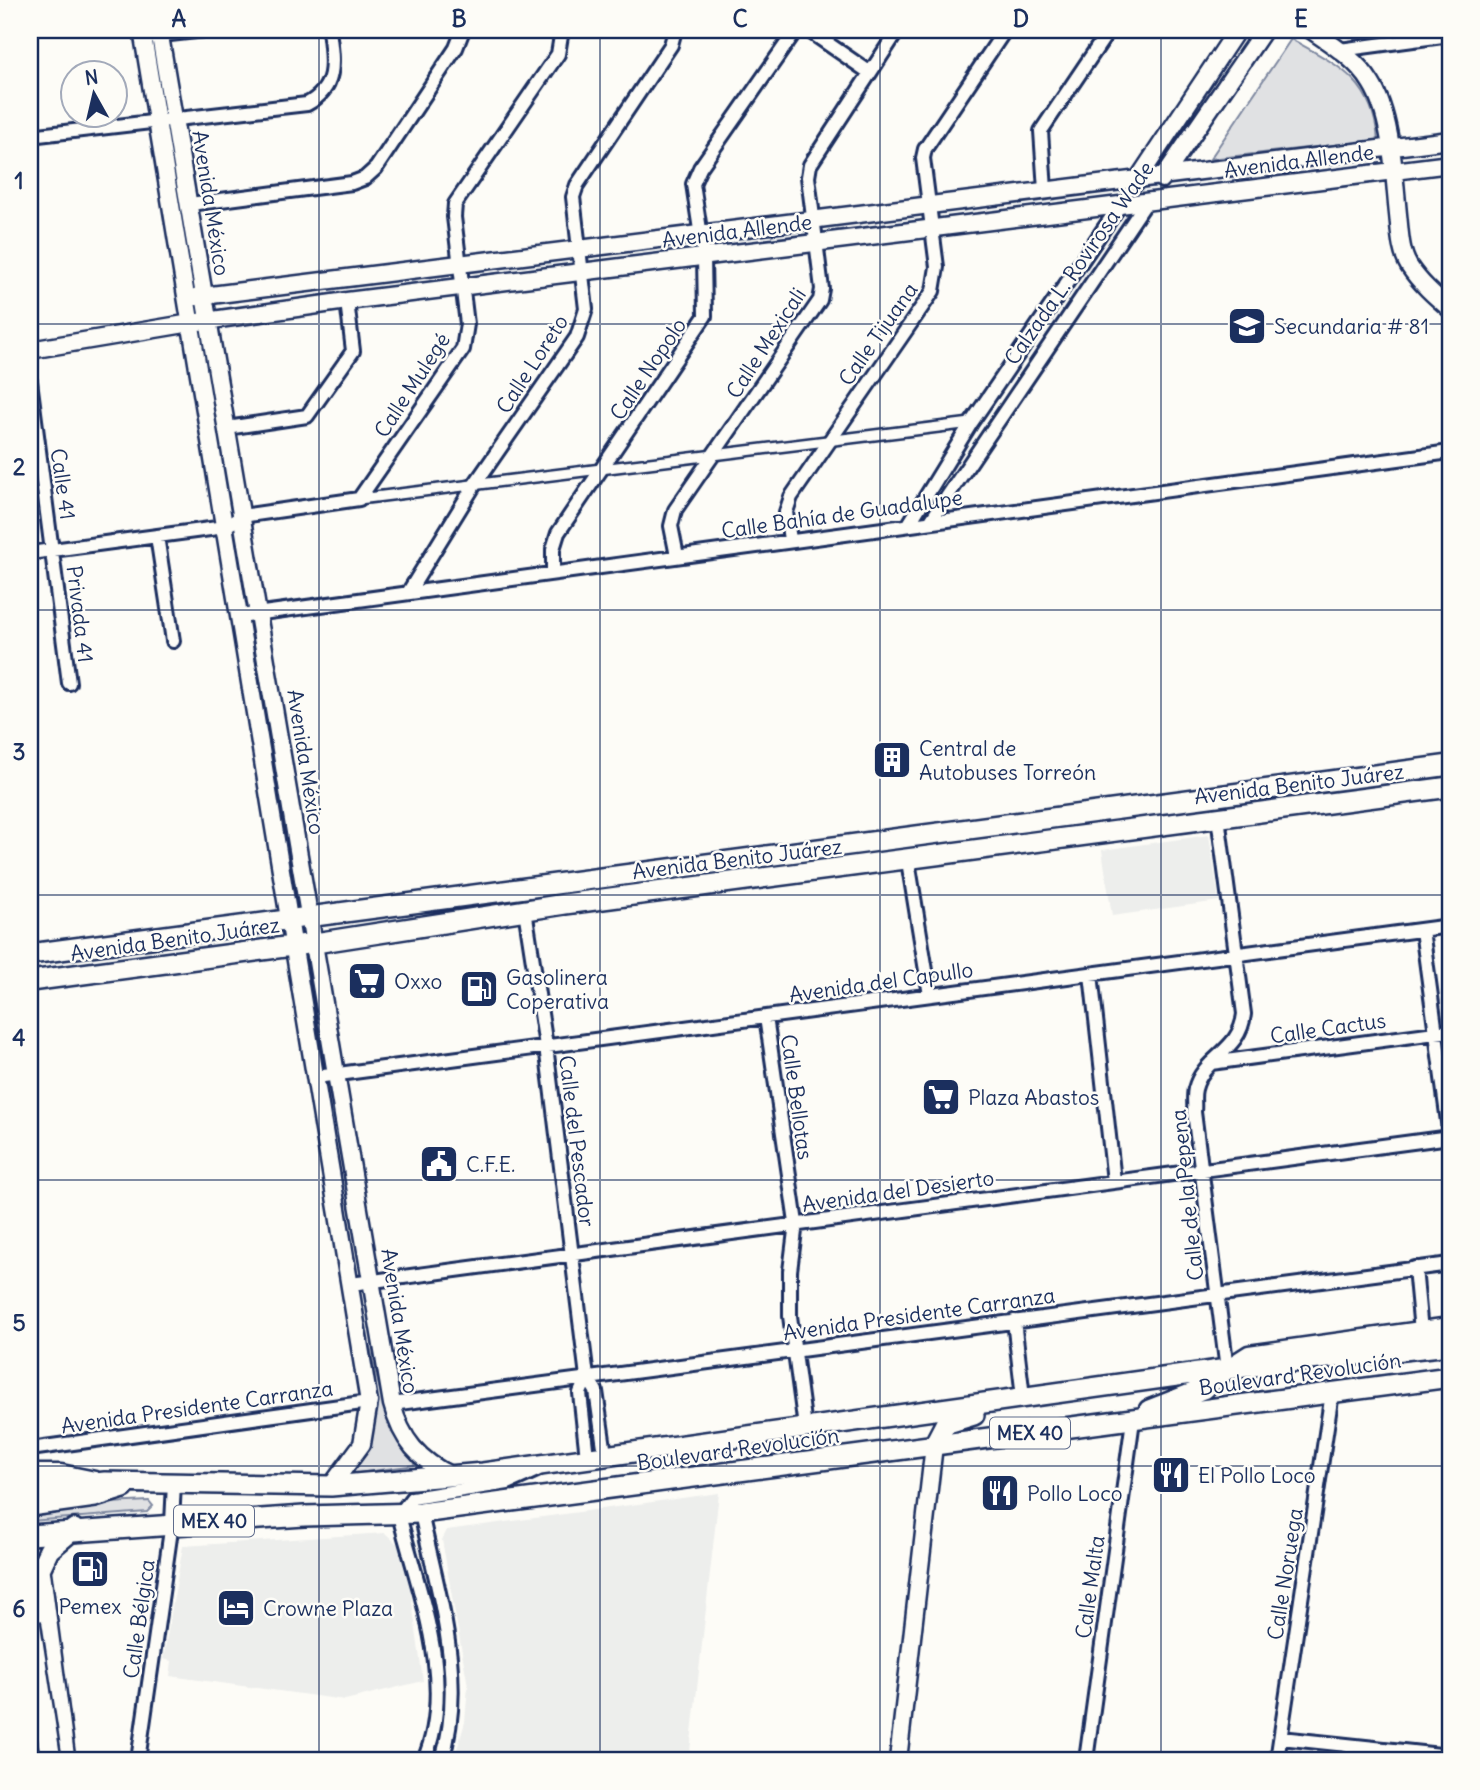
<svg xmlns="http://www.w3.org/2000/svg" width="1480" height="1790" font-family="Delius,sans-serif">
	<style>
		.built { fill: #edeeec }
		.green { fill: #e0e1e3; stroke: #7e88a0; stroke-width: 2 }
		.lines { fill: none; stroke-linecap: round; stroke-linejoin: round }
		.pedestrian-casing { stroke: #1b2f5e; stroke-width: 14 }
		.minor-casing { stroke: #1b2f5e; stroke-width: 18 }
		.tertiary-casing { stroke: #1b2f5e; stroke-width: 21 }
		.secondary-casing { stroke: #1b2f5e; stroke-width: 23 }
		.primary-casing { stroke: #1b2f5e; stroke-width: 24 }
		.pedestrian { stroke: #fdfcf7; stroke-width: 9 }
		.minor { stroke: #fdfcf7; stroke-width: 12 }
		.tertiary { stroke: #fdfcf7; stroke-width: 16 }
		.secondary { stroke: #fdfcf7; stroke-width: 18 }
		.primary { stroke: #fdfcf7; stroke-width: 19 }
		.primary-bridge-casing { stroke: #1b2f5e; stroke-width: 24; stroke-linecap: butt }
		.primary-bridge { stroke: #fdfcf7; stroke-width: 19 }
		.grid { fill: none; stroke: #1b2f5e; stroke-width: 2; stroke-opacity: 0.55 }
		.labels { text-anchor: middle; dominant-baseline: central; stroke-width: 5; stroke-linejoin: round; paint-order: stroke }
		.shield { fill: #fdfcf7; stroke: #5f6c8c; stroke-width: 2 }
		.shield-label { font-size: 19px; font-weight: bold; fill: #1b2f5e }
		.street-label { font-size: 21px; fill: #1b2f5e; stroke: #fdfcf7 }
		.poi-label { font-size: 21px; fill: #1b2f5e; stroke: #fdfcf7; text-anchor: start }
		.neatline { fill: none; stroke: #1b2f5e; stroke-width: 2.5 }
		.grid-label { font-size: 23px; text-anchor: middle; font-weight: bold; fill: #1b2f5e }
	</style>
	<rect width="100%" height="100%" fill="#fdfcf7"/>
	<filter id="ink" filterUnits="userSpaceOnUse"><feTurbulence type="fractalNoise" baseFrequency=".0143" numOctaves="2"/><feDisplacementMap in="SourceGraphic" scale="14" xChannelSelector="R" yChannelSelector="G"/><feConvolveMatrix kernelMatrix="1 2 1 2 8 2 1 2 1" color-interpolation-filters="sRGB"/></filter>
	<g filter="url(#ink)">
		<path class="built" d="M1209 835 1219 901 1112 916 1102 850Z
			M719 1493 689 1760H454L465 1722 468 1686 442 1540 447 1530Z
			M385 1533 405 1551 423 1681 345 1700 170 1676 172 1661 163 1659 183 1546Z"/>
		<path class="green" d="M1291 39C1338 65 1373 80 1378 140L1210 159Z
			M370 1346C381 1399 385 1419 415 1465L352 1474 371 1432 377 1407Z
			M149 1501 153 1506 147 1512 30 1521V1511L48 1506Z"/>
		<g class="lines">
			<g class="pedestrian-casing">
				<path id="pedestrian" d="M359 499 971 423"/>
			</g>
			<g class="minor-casing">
				<path id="minor" d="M808 30 869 72
					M153 36 205 30
					M1340 50 1450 35
					M30 136 307 104C338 87 333 61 329 30
					M1045 190 1041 131 1109 30
					M190 204 352 183 365 178 376 168 456 48 463 30
					M30 381 69 683
					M227 428 307 416 353 351 347 301
					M930 522 1147 201
					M909 524 971 423 1120 205
					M157 536 173 641
					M790 540 786 512 791 497 933 291 937 267 923 158 925 149 1005 30
					M30 553 225 527 242 516 359 499 463 349 467 324 454 217 455 204 558 54 562 30
					M677 556 671 526 675 510 820 300 822 289 808 177 810 165 898 30
					M553 573V549L558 533 705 316 704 256 693 184 700 168 796 30
					M408 593 475 484 577 337 586 309 573 197 577 185 671 45 675 30
					M240 616 1450 452
					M1218 817 1244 1014C1240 1052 1203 1057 1195 1089 1193 1096 1195 1105 1194 1112L1227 1369
					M908 861 930 995
					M525 910 546 1046 587 1377 596 1391 605 1454
					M1422 930 1450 1137
					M1091 974 1114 1181
					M766 1017 796 1223 790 1271V1316L805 1427
					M1211 1063 1450 1031
					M316 1077 1450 926
					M1415 1268 1421 1331
					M351 1284 1450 1137
					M1014 1321 1023 1397
					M587 1377 580 1393 587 1457
					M392 1404 1450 1264
					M30 1449 369 1402
					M421 1513C438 1594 467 1679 442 1760
					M1281 1738 1450 1756
					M138 1760 172 1523 174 1483
					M424 1760C457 1684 418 1590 399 1515L412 1498 508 1483 537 1470
					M1086 1760 1133 1420
					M1277 1760 1332 1393"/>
			</g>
			<g class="tertiary-casing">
				<path id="tertiary" d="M142 30 369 1402 362 1444 331 1486
					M159 30 392 1404C401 1439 419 1461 452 1476
					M1311 30C1333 45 1357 60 1371 83 1392 116 1394 176 1398 214 1400 232 1400 251 1409 266 1420 283 1435 296 1450 309
					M1162 179 1264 30
					M1136 182 1237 30
					M195 297 1450 140
					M30 350 191 323 347 301 1450 164
					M30 1473H61L95 1480
					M898 1760 934 1445"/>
			</g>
			<g class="secondary-casing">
				<path id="secondary" d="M1227 1369 1249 1355 1450 1327"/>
			</g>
			<g class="primary-casing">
				<path id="primary" d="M30 954 1450 765
					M30 981 315 943 565 904 1450 787
					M1149 1410 1203 1389 1227 1369
					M934 1445 945 1424 974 1415
					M30 1490 105 1482 331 1486 483 1473 1227 1369 1450 1345
					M30 1506 95 1497 124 1488
					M30 1535 304 1516 421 1513 1450 1377
					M30 1708 38 1760
					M65 1760 40 1569 49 1550 74 1529"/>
			</g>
			<use href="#pedestrian" class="pedestrian"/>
			<use href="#minor" class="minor"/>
			<use href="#tertiary" class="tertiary"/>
			<use href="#secondary" class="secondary"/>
			<use href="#primary" class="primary"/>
			<g class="primary-bridge-casing">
				<path id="primary-bridge" d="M30 1622 51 1760"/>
			</g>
			<use href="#primary-bridge" class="primary-bridge"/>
		</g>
	</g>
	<path class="grid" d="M319 30V1760M600 30V1760M880 30V1760M1161 30V1760M30 324H1450M30 610H1450M30 895H1450M30 1180H1450M30 1466H1450"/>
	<defs>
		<g id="school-square" transform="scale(2.0125)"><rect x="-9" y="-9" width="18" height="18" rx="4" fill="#1b2f5e" stroke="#fdfcf7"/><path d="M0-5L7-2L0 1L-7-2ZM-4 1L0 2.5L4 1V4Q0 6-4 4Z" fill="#fff"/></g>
		<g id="building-square" transform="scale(2.0125)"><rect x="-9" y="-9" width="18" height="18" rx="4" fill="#1b2f5e" stroke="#fdfcf7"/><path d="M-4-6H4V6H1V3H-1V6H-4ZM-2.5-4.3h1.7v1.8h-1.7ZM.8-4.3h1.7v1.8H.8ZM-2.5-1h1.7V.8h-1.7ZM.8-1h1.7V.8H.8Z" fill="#fff"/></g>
		<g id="supermarket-square" transform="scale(2.0125)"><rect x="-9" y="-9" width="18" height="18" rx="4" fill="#1b2f5e" stroke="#fdfcf7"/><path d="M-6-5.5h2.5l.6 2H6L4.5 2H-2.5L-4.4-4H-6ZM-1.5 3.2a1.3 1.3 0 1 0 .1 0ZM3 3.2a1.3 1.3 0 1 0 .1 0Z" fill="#fff"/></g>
		<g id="fuel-square" transform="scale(2.0125)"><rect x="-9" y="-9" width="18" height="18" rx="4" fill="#1b2f5e" stroke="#fdfcf7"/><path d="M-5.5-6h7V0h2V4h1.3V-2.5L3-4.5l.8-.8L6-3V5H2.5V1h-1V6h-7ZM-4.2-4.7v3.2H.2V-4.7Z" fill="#fff"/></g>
		<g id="civic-square" transform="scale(2.0125)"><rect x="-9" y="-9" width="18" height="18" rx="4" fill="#1b2f5e" stroke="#fdfcf7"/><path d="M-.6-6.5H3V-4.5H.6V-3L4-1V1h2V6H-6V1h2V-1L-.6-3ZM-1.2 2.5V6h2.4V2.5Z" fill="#fff"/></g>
		<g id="restaurant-square" transform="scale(2.0125)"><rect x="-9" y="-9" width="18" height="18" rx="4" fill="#1b2f5e" stroke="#fdfcf7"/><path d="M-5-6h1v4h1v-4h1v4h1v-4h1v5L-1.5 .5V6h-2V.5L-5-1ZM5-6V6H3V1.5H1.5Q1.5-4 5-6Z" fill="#fff"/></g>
		<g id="hotel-square" transform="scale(2.0125)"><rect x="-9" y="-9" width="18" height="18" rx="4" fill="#1b2f5e" stroke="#fdfcf7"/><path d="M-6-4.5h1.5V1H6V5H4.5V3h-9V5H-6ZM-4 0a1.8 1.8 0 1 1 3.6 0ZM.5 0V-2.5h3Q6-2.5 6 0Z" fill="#fff"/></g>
	</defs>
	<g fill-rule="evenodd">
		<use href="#school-square" x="1247" y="326"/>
		<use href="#building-square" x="892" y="760"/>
		<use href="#supermarket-square" x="367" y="981"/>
		<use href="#fuel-square" x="479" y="989"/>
		<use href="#supermarket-square" x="941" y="1097"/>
		<use href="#civic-square" x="439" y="1164"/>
		<use href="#restaurant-square" x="1171" y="1475"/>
		<use href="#restaurant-square" x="1000" y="1493"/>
		<use href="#fuel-square" x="90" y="1569"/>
		<use href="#hotel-square" x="236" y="1608"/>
	</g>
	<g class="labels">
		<g class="shield">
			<rect x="990" y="1417.5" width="80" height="31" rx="5"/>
			<rect x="174" y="1505.5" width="80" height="31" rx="5"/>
		</g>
		<g class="shield-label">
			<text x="1030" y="1433">MEX 40</text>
			<text x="214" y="1521">MEX 40</text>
		</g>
		<g class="street-label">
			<text transform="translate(1299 161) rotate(-7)">Avenida Allende</text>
			<text transform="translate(211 203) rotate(81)">Avenida México</text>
			<text transform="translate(737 231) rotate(-7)">Avenida Allende</text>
			<text transform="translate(1079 263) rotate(-55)">Calzada L. Rovirosa Wade</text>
			<text transform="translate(878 334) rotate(-55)">Calle Tijuana</text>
			<text transform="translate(766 343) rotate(-57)">Calle Mexicali</text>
			<text transform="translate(532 364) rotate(-57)">Calle Loreto</text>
			<text transform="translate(648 369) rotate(-56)">Calle Nopolo</text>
			<text transform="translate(412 385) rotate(-57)">Calle Mulegé</text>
			<text transform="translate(63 484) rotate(82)">Calle 41</text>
			<text transform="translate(842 514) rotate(-8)">Calle Bahía de Guadalupe</text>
			<text transform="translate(80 614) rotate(83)">Privada 41</text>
			<text transform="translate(306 762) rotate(81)">Avenida México</text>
			<text transform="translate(1299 784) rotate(-7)">Avenida Benito Juárez</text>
			<text transform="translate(737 859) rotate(-7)">Avenida Benito Juárez</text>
			<text transform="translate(175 939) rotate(-8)">Avenida Benito Juárez</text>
			<text transform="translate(881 982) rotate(-8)">Avenida del Capullo</text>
			<text transform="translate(1328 1028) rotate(-8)">Calle Cactus</text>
			<text transform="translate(797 1097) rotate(82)">Calle Bellotas</text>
			<text transform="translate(577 1141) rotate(83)">Calle del Pescador</text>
			<text transform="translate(898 1191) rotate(-8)">Avenida del Desierto</text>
			<text transform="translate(1187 1195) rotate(-96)">Calle de la Pepena</text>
			<text transform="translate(919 1314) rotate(-8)">Avenida Presidente Carranza</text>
			<text transform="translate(400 1321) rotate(81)">Avenida México</text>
			<text transform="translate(1300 1374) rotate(-8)">Boulevard Revolución</text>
			<text transform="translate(197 1407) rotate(-8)">Avenida Presidente Carranza</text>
			<text transform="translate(738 1449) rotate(-8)">Boulevard Revolución</text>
			<text transform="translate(1285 1574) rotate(-81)">Calle Noruega</text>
			<text transform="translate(1090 1587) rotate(-82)">Calle Malta</text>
			<text transform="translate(139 1619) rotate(-82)">Calle Bélgica</text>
		</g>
		<g class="poi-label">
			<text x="1274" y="326">Secundaria # 81</text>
			<text x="919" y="748">Central de<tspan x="919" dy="24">Autobuses Torreón</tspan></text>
			<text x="506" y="977">Gasolinera<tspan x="506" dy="24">Coperativa</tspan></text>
			<text x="394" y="981">Oxxo</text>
			<text x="968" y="1097">Plaza Abastos</text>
			<text x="466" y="1164">C.F.E.</text>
			<text x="1198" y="1475">El Pollo Loco</text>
			<text x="1027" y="1493">Pollo Loco</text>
			<text x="90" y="1606" text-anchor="middle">Pemex</text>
			<text x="263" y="1608">Crowne Plaza</text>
		</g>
	</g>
	<rect width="1480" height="1790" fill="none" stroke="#fdfcf7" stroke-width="77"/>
	<g transform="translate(94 94) rotate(352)"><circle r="33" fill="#fdfcf7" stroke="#a3aaba" stroke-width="2"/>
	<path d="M0-5L12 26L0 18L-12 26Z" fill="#1b2f5e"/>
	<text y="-10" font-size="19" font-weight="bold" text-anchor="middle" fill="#1b2f5e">N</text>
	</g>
	<rect x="38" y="38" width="1404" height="1714" class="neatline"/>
	<g class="grid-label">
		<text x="179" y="27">A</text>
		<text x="459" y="27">B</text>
		<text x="740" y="27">C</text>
		<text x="1021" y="27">D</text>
		<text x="1301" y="27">E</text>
		<text x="19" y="189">1</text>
		<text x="19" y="475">2</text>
		<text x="19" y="760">3</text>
		<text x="19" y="1046">4</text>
		<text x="19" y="1331">5</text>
		<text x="19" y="1617">6</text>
	</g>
</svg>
